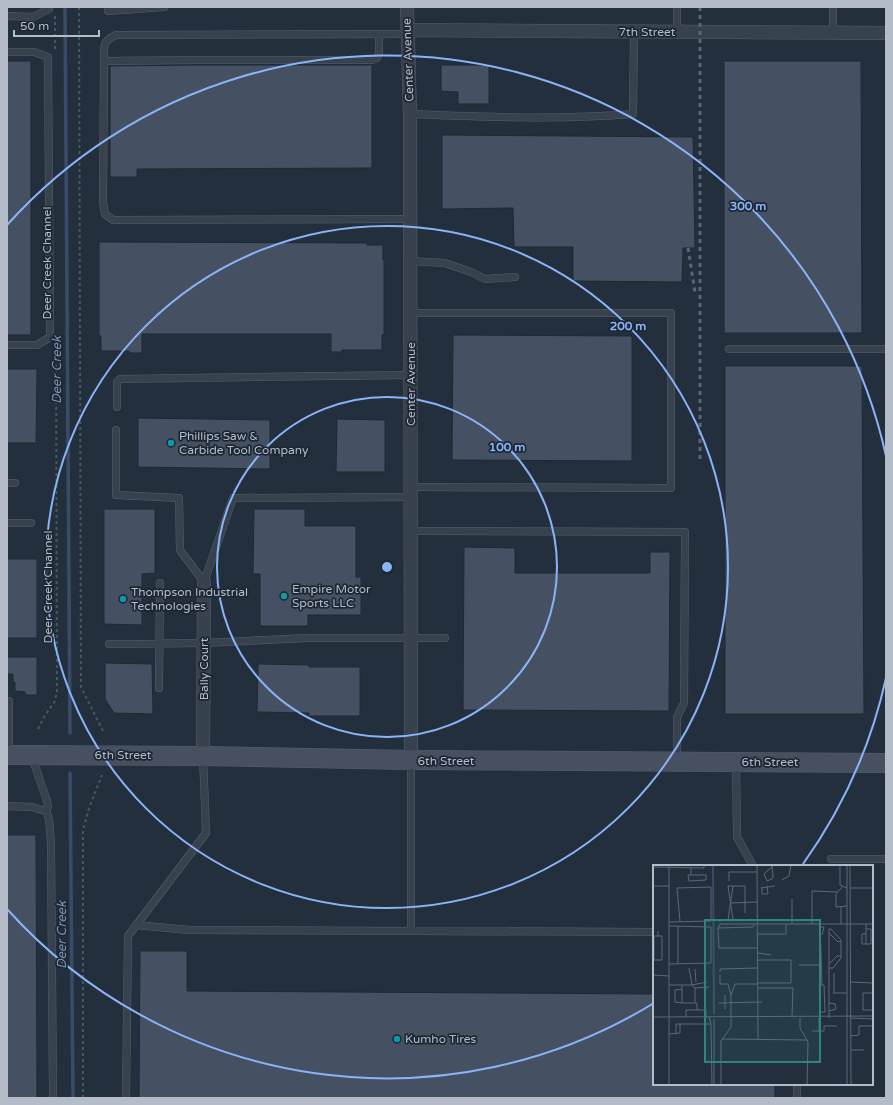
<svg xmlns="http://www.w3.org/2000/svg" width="893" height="1105" font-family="'Varela Round',sans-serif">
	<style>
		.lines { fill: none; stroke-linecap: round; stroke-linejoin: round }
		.stream { stroke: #394c67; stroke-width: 3.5 }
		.building { fill: #455162; stroke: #1f2835 }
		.service-casing { stroke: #565f6c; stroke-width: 8 }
		.minor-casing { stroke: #565f6c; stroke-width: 14 }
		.secondary-casing { stroke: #565f6c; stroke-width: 20 }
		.path { stroke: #44595c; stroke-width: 2; stroke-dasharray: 3 3; stroke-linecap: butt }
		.service { stroke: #38414e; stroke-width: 7 }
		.minor { stroke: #38414e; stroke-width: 13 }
		.secondary { stroke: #465061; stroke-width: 19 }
		.rail { stroke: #5a6575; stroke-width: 3; stroke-dasharray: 4 4; stroke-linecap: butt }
		.ring { fill: none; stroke: #8ab4f8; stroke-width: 2 }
		.culture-dot { fill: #0f9aa8; stroke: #1d2633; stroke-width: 1.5 }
		.labels { text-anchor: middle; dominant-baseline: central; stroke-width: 3.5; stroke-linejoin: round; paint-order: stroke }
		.street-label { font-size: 12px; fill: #b4bcc9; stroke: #1d2633 }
		.poi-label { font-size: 12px; fill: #b4bcc9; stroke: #1d2633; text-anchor: start }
		.water-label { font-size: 13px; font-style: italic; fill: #7c92b1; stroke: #1d2633 }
		.inset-river { fill: none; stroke: #394c67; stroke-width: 2 }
		.inset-road { fill: none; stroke: #5e6776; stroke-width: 1 }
		.view { fill: #308480; fill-opacity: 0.15; stroke: #308480; stroke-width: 2 }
		.inset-edge { fill: none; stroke: #b4bcc9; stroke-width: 2 }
		.centre { fill: #8ab4f8; stroke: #1d2633; stroke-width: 2 }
		.ring-label { font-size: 12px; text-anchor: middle; font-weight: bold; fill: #8ab4f8; stroke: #1d2633; stroke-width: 3.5; stroke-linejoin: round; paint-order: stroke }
	</style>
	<rect width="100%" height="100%" fill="#242f3e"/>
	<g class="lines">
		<path class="stream" d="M65 7 70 733
			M70 773 73 1098"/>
	</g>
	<path class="building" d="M7 61H31V335H7Z
		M724 61H861L862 333H724Z
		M199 65H372V168L137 169V177H110V66Z
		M441 65H489V104H458V92L441 91Z
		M442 135 693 137 695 248H683L682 282 573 281V247H514L513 208 442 209Z
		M99 242 367 243V245H383V260H384V335H382V350H342V352H331V334H142V353H129V351H101V336H99Z
		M453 335 632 336V461L452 460Z
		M725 366H862L864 714H725Z
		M7 369H37L36 443H7Z
		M138 418 270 420V469L138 467Z
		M337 419 385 420V472H336Z
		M104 509H155V573L142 574V625L104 624Z
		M254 509H305V526H356V577H361V615H308V626H260V574H253Z
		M464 547 515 548V573H650V552H670L669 711 463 710Z
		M7 559H37V638H7Z
		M7 657H37V695H25V692L15 691V682H13V674H7Z
		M105 663 152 664 153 714 114 713 105 699Z
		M258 664 309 665V667H360V716H308L309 713 257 712Z
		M7 835H36L37 1098H7Z
		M140 951H187V991L654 994V1084H775V1098H139Z"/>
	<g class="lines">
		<g class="service-casing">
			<path id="service" d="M677 7V32
				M108 11 164 7
				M7 16 33 17 49 9V7
				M833 33V7
				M379 35V53L377 58 372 60H199L104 61C104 47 102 41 116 35L408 34
				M7 52H34L48 57 50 337 37 345H7
				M104 61 103 202 105 214 113 220 410 219
				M410 114C484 117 559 120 633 114L634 32
				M410 261 445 263 471 272 485 279 515 277
				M411 313H671V488L411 487
				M729 349H886
				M117 407V382L120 379 331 376 411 375
				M116 430V495L179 498 180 550 204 582
				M7 483H15
				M7 523H31
				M411 531 685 532 684 703 677 717V760
				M204 582 233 498 411 497
				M109 644 204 643 307 638H445
				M159 688 160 583
				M7 701H9V753
				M736 762 737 837 753 866
				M7 806 32 807 42 810H46L48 807 47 801 32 757
				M46 810 49 819 51 843 53 1098
				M831 859H886
				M136 925 189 930 654 932
				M411 931V761
				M126 1098 128 936 206 833 203 756
				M797 1098V1084"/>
		</g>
		<g class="minor-casing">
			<path id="minor" d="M407 7 410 114 411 760
				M408 30 886 33
				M203 756 204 582"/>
		</g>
		<g class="secondary-casing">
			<path id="secondary" d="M7 755 203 756 411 760 886 763"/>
		</g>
		<path class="path" d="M79 7 81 687 104 733
			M55 16V51
			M38 729 44 717 55 701 57 691 56 344
			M83 1098V831L89 808 102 775"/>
		<use href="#service" class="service"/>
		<use href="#minor" class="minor"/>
		<use href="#secondary" class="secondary"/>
		<path class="rail" d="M700 7V462
			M688 248 695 292"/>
	</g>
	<g class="ring">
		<circle cx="387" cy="567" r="170"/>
		<circle cx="387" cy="567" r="341"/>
		<path d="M886 678A511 511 0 0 1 803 864M654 1003A511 511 0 0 1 7 909M7 225A511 511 0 0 1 886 456"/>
	</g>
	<g class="culture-dot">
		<circle cx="171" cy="443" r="4"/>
		<circle cx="284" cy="596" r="4"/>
		<circle cx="123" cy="599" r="4"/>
		<circle cx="397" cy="1039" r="4"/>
	</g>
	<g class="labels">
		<g class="street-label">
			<text x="647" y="32">7th Street</text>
			<text transform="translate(408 60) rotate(-92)">Center Avenue</text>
			<text transform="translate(47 263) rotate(-90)">Deer Creek Channel</text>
			<text transform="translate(411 384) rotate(-90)">Center Avenue</text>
			<text transform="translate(48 587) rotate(-90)">Deer Creek Channel</text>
			<text transform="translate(204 669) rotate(-90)">Bally Court</text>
			<text x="123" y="755">6th Street</text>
			<text x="446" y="761">6th Street</text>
			<text x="770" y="762">6th Street</text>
		</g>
		<g class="poi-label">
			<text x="179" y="436">Phillips Saw &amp;<tspan x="179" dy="14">Carbide Tool Company</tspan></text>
			<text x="292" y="589">Empire Motor<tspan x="292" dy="14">Sports LLC</tspan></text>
			<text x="131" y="592">Thompson Industrial<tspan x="131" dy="14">Technologies</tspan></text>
			<text x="405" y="1039">Kumho Tires</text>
		</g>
		<g class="water-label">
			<text transform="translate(57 370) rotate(-90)">Deer Creek</text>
			<text transform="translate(62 935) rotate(-90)">Deer Creek</text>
		</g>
	</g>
	<g transform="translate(653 865)">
		<rect width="220" height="220" fill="#242f3e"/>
		<path class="inset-river" d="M60 0 61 149M61 154V220"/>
		<path class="inset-road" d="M16 0V220M104 0 105 175M119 0V2L120 11V12L119 14 114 16 111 9 112 8 119 2 121 0M187 0V20L194 23M194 0V220M197 0 198 220M0 2 51 3V0M38 3V10H53V15L36 16 35 10H38M129 15 136 11 138 0M76 16V7H104M0 21H16M109 22V29H115L114 21M189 22 183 29V42L194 41M108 23 122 21M197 23H220M139 34V59M78 38 104 37M80 55 75 21H92V48M66 56 75 55 80 21M16 57 58 56V22L24 23 27 56M101 59 100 62 65 63 67 59H104M104 59H220M159 59V26L184 27M167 59 169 120M188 59V42M213 59V79H218V64H213M16 61 58 62V98L16 99M25 61V99M167 62H171L169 70M65 63 66 83H105M5 66V71H1V95H9V71H5M176 68 184 76 188 77M105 69H133V59M213 69H209V79H213M105 88 118 90M105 95H138V118H105M176 99 184 91H188M146 100H169M36 103 39 120 42 123 56 122M176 103H180L188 93V75L178 64H176V153M42 104 43 117M67 107V104L105 103M181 108V128M0 110 16 111M67 110V119H75L78 130M198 117 220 118M16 120H39M29 120V138H44V145H33V152M39 120 54 117M105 123H140L139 152M29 124 22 125V137L29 138M180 128H194M220 128H210V145H220M42 137V122M66 138 109 137M176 138 182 139 183 144 176 146M72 144V130M44 145H53V152M0 152 220 151M147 153V163L155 177 154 220M166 153V166M167 153V120H171L172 147H167M198 153 220 154M58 159 59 220M159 166H171V161H184M16 169 27 168V159H58L56 152M23 169V159H27M198 171 206 170V161H220M69 174 154 175M198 185H211M68 220V176L78 162V130L82 119H105"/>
		<path class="view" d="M52 55H167V197H52Z"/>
		<rect width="220" height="220" class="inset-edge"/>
	</g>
	<circle cx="387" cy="567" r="6" class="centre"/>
	<g class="ring-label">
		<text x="748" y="210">300 m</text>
		<text x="628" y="330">200 m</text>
		<text x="507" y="451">100 m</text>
	</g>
	<rect width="893" height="1105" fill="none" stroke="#b4bcc9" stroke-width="16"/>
	<path d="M14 30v6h85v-6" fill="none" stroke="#b4bcc9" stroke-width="2"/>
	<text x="20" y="30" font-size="12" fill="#b4bcc9" stroke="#1d2633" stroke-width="3" paint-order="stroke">50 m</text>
</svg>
